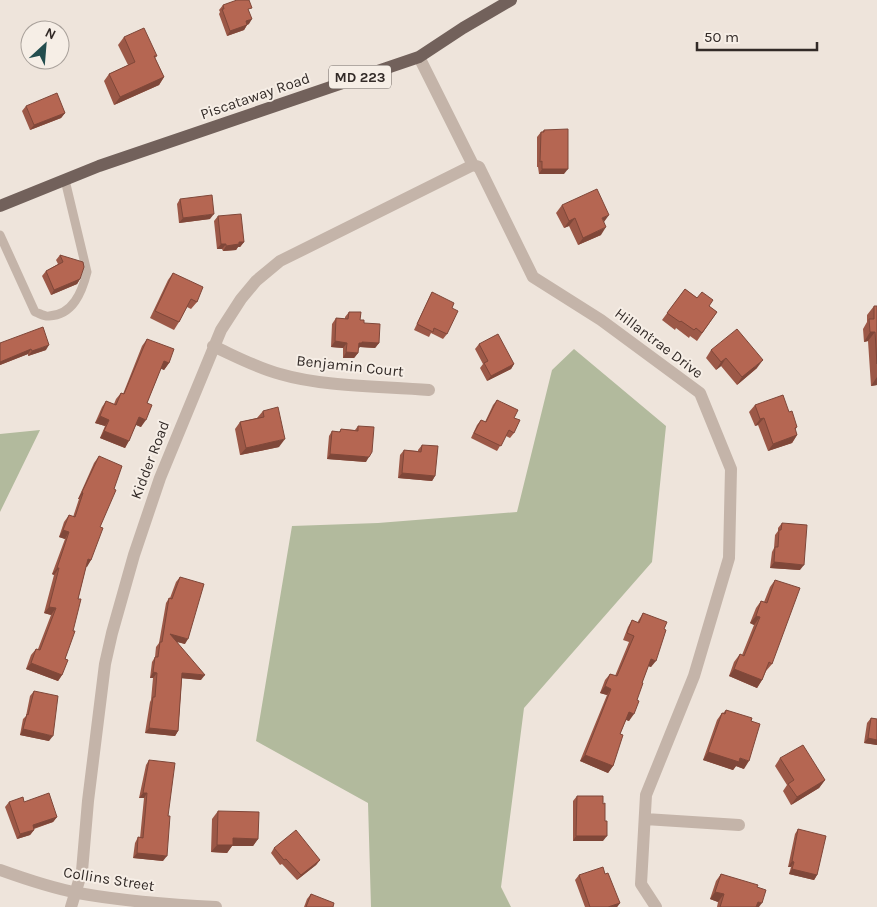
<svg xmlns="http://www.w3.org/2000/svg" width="877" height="907" font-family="Karla,sans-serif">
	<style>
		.green { fill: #b2ba9d }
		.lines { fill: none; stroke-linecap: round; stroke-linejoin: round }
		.service { stroke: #c4b4a9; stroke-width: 9 }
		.minor { stroke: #c4b4a9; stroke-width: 12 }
		.primary { stroke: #72615b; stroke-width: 12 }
		.wall { fill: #9c5847 }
		.shaded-wall { fill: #7f4739 }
		.building { fill: #b56652; stroke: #7f4739 }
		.labels { text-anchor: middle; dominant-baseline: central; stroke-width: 4; stroke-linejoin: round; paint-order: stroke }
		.shield { fill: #f6eee6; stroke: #6d6560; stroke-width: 1 }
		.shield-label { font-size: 14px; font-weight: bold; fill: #322a27 }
		.street-label { font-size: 15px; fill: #322a27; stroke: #f6eee6 }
	</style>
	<rect width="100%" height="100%" fill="#eee4db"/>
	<path class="green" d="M574 349 666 426 652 562 524 708 501 887 511 907H371L368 803 256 741 292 526 378 523 517 512 552 370Z
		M40 430 0 512V434Z"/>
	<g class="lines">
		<path class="service" d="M0 235 35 312C39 313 45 317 49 316 73 315 82 292 87 272L65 180"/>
		<path class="minor" d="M419 57 473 165 479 167 533 277 601 320 700 393 731 469 729 558 694 676 646 795 641 884 656 907
			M213 346C235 356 257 368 280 374 324 387 382 386 429 390
			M645 819 739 825
			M0 870C25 879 51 888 78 893 123 901 170 905 216 907
			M71 907 82 871 88 801 105 664 112 633 134 555 160 478 221 330 241 299 256 281 280 261 473 165"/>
		<path class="primary" d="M0 206 99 166 419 57 463 28 511 0"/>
	</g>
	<path class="wall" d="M223 5 249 11V24L247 25 244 30 227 36 219 14 220 12 219 10Z
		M124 37 157 56 155 58 164 77 159 85 114 105 104 81 109 74 128 65 118 45Z
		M26 106 65 113 61 118 30 130 22 111Z
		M544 130 564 174H539L538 167H537V137L541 132H542Z
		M180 199 210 219 179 223 177 204Z
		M562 205 601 235 578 245 569 226 564 228 556 213Z
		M218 216 244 242 240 247H238L236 250 223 251 222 249H217L214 221Z
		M60 255 80 279 77 284 51 295 42 276 46 271 58 264 56 260Z
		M173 273 197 302 191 309 187 307 179 322 174 330 150 318 168 280Z
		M685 289 717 312 697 341 690 336 689 338 676 328 675 330 662 320Z
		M432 292 452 308 447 334 443 339 431 333 429 337 414 330 429 298Z
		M874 306H877V385L871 386 868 341 864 342 863 329 867 322V315Z
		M349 312 364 323 379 343 375 348 360 347 358 348V353L354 358H343V348L331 347 332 324 336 318 345 319V317Z
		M147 339 169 363 164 370 161 368 147 403 141 427 136 425 125 448 100 438 105 426 95 423 102 407 106 401 114 404 116 399 121 393 123 394 142 346Z
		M0 343 46 350 28 356V354L0 365Z
		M479 344 514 364 511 369 487 381 480 368 483 364 475 349Z
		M711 350 757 368 737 385 721 366 716 370 706 358Z
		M497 400 514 418V433L510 438 506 436 497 451 471 438 477 425 481 420 485 422 493 405Z
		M755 405 789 412 797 427 795 430 797 435 792 443 768 451 758 425 755 426 749 412Z
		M263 411 279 447 240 455 235 429 240 422 257 418Z
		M358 426 366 462 327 459 329 436 332 431 339 432 341 429 355 430Z
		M422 445 435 476 432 481 398 478 400 455 404 450 418 451V450Z
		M99 456 100 527 91 560 86 567 78 599 62 675 58 681 26 669 31 655 36 649H38L51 615 44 613 54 575 52 574 65 539 59 537 64 522 69 515 73 517 79 499H78L94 463Z
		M782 523 800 570 770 568 772 552 774 548 775 535 778 531V528Z
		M180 577 185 644 177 642 201 680 182 678 178 731 175 736 145 733 150 702 151 700 153 678H150L152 662 155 657 156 647 159 643 166 603 169 598H170L176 582Z
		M775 580 772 664 766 671 762 680 757 688 729 676 734 662 740 654 742 655 754 625 750 623 756 608 761 601 764 602 770 587Z
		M643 613 664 629 651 667 648 666 642 683 629 721 626 720 620 734 613 766 608 773 580 761 607 695 600 693 605 680 610 674 615 676 629 642 623 640 628 627 632 620 637 623Z
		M34 691 49 741 20 735 23 719 26 716 30 696Z
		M726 710 744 769 736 766 733 770 703 760 717 720 722 713H723Z
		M871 718 877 719V745L864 743 867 723Z
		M780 758 825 780 819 788 791 805 783 791 787 785 775 766Z
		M149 760 168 816 163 861 133 858 135 843 138 837 140 838 144 798H139L146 765Z
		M577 796 603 804V841H573V801Z
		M9 802H24L57 817 53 822 34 829V830L30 835 17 839 5 807Z
		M218 811 258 839 253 846H232L227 853 211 852 212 819Z
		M798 829 817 875 814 880 789 874 791 867H788L795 834Z
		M274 848 320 860 316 865 297 880 282 864 280 865 271 853Z
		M721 874 757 887 759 907H717L718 902 710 899 716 881Z
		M579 875 620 903 617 907H585L575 880Z
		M311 894 333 907H304L307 899Z"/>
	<path class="shaded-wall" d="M252 19 249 24 243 26 246 21Z
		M247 25 244 30 227 36 230 31Z
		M164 77 159 85 114 105 120 97Z
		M65 113 61 118 30 130 34 125Z
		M542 169H568L564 174H539Z
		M214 214 210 219 179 223 183 218Z
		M609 215 604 222 602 218Z
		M575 218 569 226 564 228 569 221Z
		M606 227 601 235 578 245 583 238Z
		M239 242H244L240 247H238L236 250 223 251 226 246Z
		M221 244H226L222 249H217Z
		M80 279 77 284 51 295 54 290Z
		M870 332H875L868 341 864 342Z
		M335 341 347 343 343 348 331 347Z
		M362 342 379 343 375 348 360 347 359 348V343Z
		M49 345 46 350 28 356 32 351Z
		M31 349 28 354 0 365V362Z
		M346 352 358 353 354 358H343Z
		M726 358 721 366 716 370 721 362Z
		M763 360 757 368 737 385 742 377Z
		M164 361 169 363 164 370 159 368Z
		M514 364 511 369 487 381 491 376Z
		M877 377V385L871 386Z
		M100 416 109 420 105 426 95 423Z
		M139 417 146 420 141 427 134 424Z
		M764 418 758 425 755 426 760 419Z
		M104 431 129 441 125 448 100 438Z
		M797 435 792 443 768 451 773 444Z
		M285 439 279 447 240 455 246 448Z
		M330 454 369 457 366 462 327 459Z
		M402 473 435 476 432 481 398 478Z
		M82 492 83 493 79 499H78Z
		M63 530 69 532 65 539 59 537Z
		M88 559 91 560 87 567 84 566Z
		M774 562 804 565 800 570 770 568Z
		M57 568H59L54 575 52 574Z
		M49 607 56 608 51 615 44 613Z
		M756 616 760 617 754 625 750 623Z
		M170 634 188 639 185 644 167 639Z
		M651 659 656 661 651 667 646 665Z
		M31 663 62 675 58 681 26 669Z
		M734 669 762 680 757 688 729 676Z
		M153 672 157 673 153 678H150Z
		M182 673 205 675 201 680 179 678Z
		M605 686 611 689 607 695 600 693Z
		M629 712 634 714 629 721 624 719Z
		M149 728 178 731 175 736 145 733Z
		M23 729 53 736 49 741 20 735Z
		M868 738 877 740V745L864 743Z
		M708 752 740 758 749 761 744 769 736 766 733 770 703 760Z
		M585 755 613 766 608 773 580 761Z
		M825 780 819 788 791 805 797 797Z
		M143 793H147L144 798H139Z
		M57 817 53 822 29 830 33 825Z
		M34 830 30 835 17 839 20 834Z
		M576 836H607L603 841H573Z
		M233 838 258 839 253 846H232L227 853 211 852 217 845Z
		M137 853 167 856 163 861 133 858Z
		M320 860 316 865 297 880 301 875Z
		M792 861 794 862 791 867H788Z
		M792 869 817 875 814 880 789 874Z
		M715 892 724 894 718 902 710 899Z
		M758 902 762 903 759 907H754Z
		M620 903 617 907H608Z"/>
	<path class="building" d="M237 0H249L252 8 248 9 252 19 246 21 247 25 230 31 222 9H224L223 5Z
		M144 28 157 56H154L164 77 120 97 109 74 135 62 124 37Z
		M57 93 65 113 34 125 26 106Z
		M568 129V169H542V161L540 162 541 132H544V130Z
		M597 189 609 215 602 218 606 227 583 238 575 218 569 221 562 205Z
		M212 195 214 214 183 218 180 199Z
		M241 214 244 242H239V244L226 246V244H221L218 216Z
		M60 255 83 262 84 267 80 279 54 290 46 271 63 262Z
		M173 273 203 287 197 302 191 299 179 322 155 311Z
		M685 289 697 298 702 292 713 300 709 306 717 312 702 333 696 328 694 330 681 321 680 322 667 313Z
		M432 292 454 303 452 308 458 311 447 334 434 328 433 332 417 324Z
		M874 306H877V364L875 332H870L869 319H874Z
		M349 312H361L360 320H364V323L380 324 379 343 362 342V343H359L358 353 346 352 347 343 335 341 336 318 348 319Z
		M43 327 49 345 32 351 31 349 0 362V343Z
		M737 329 763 360 742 377 726 358 721 362 711 350Z
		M498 334 514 364 491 376 484 363 488 361 479 344Z
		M147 339 174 349 169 363 164 361 147 403 152 405 146 420 139 417 129 441 104 431 109 420 100 416 106 401 116 405 121 393 124 394Z
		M783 395 789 412 792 411 797 427 795 428 797 435 773 444 764 418 760 419 755 405Z
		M497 400 518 410 514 418 520 420 514 433 509 430 501 446 474 433 481 420 486 422Z
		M278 407 285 439 246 448 240 422 264 417 263 411Z
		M358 426 374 427 372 452 369 457 330 454 332 431 340 432 341 429 358 431Z
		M422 445 438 446 435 476 402 473 404 450 421 452Z
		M99 456 122 466 114 489 116 490 100 527 103 528 91 560 88 559 78 599H81L73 631H75L65 659 68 660 62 675 31 663 36 649 40 650 56 608 49 607 59 568H57L69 532 63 530 69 515 75 517 83 493 82 492Z
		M782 523 807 525 804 565 774 562 775 547H778L779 530H781Z
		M180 577 204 584 188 639 170 634 205 675 182 673 178 731 149 728 153 697H155L157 673 153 672 155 657H158L160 642H162L169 598 172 599Z
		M775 580 800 588 772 664 769 662 762 680 734 669 740 654 744 656 760 617 756 616 761 601 767 603Z
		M643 613 667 622 664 629 666 630 656 661 651 659 642 683H643L637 700 639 701 634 714 629 712 620 734 623 735 613 766 585 755 611 689 605 686 610 674 617 676 634 636 627 633 632 620 639 623Z
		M34 691 58 696 53 736 23 729 27 714 28 715Z
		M726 710 752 718 751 721 760 724 749 761 740 758 739 762 708 752 722 713 725 714Z
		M871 718 877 719V740L868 738Z
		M803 745 825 780 797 797 788 784 794 780 780 758Z
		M149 760 175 763 168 816H170L167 856 137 853 138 837 143 838 147 793H143Z
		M49 793 57 817 33 825 34 830 20 834 9 802 23 797 24 802Z
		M577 796H603V804L605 803V821H607V836H576Z
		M218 811 259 812 258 839 233 838V845H217Z
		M798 829 826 836 817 875 792 869 794 862 792 861Z
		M296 830 320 860 301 875 286 859 284 860 274 848Z
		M603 867 605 874 608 873 620 903 608 907H590L579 875Z
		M721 874 758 885 757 887 766 890 762 903 758 902 756 907H720L724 894 715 892Z
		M311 894 334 903 333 907H306Z"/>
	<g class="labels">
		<rect class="shield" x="329" y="65.5" width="62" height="23" rx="4"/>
		<g class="shield-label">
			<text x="360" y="77">MD 223</text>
		</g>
		<g class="street-label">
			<text transform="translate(255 96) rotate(-19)">Piscataway Road</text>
			<text transform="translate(659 343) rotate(37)">Hillantrae Drive</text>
			<text transform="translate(350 366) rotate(6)">Benjamin Court</text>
			<text transform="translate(150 460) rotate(-69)">Kidder Road</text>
			<text transform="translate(109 879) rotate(9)">Collins Street</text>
		</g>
	</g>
	<g transform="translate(45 45) rotate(26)"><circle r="24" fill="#f6eee6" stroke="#a8a09a"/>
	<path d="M0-4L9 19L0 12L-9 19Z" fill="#234d4e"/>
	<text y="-8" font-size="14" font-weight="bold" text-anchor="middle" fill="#322a27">N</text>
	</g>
	<path d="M697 42v8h120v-8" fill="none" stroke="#322a27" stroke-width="2.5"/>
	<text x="704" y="42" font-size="15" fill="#322a27" stroke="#f6eee6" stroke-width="4" paint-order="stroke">50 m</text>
</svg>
